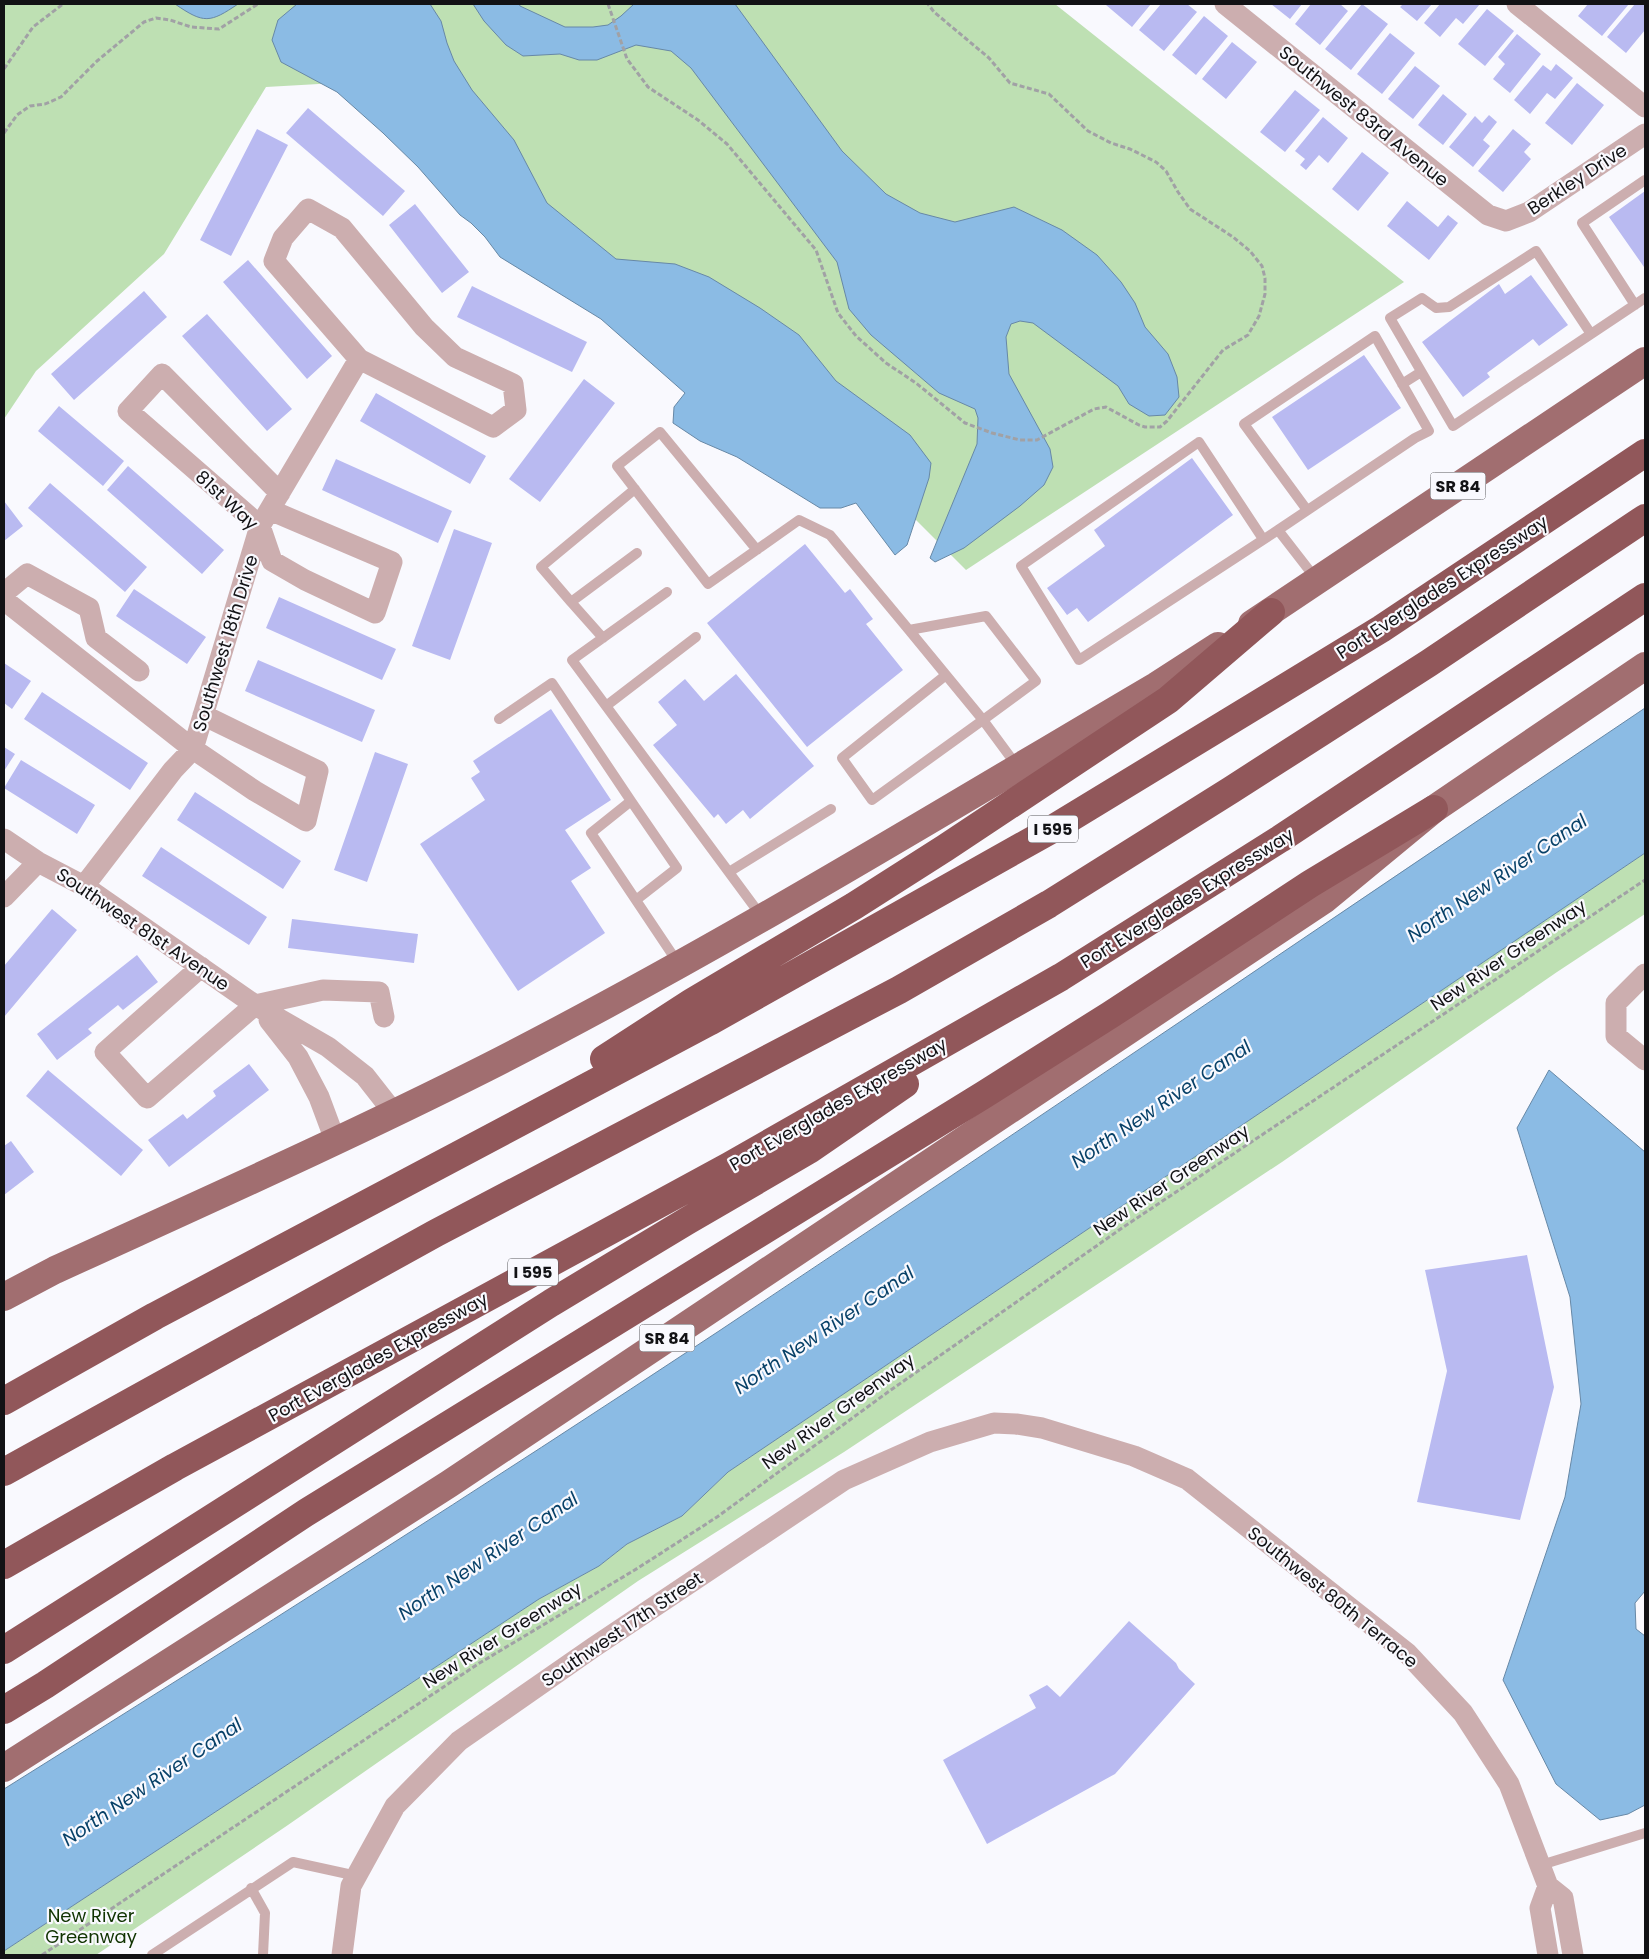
<svg xmlns="http://www.w3.org/2000/svg" width="1649" height="1959" font-family="Poppins,sans-serif">
	<style>
		.green { fill: #bee0b3 }
		.water { fill: #8bbbe4; stroke: #6788a6 }
		.building { fill: #b9baf1 }
		.lines { fill: none; stroke-linecap: round; stroke-linejoin: round }
		.path { stroke: #a1a1a5; stroke-width: 3; stroke-dasharray: 5 2.5; stroke-linecap: butt }
		.service { stroke: #ccaeaf; stroke-width: 10 }
		.minor { stroke: #ccaeaf; stroke-width: 21 }
		.primary { stroke: #a16e70; stroke-width: 28 }
		.motorway { stroke: #91575a; stroke-width: 28 }
		.labels { text-anchor: middle; dominant-baseline: central; stroke-width: 4.5; stroke-linejoin: round; paint-order: stroke }
		.shield { fill: #f9f9fe; stroke: #57575b; stroke-width: 1 }
		.shield-label { font-size: 16px; font-weight: bold; fill: #121215 }
		.street-label { font-size: 18px; fill: #121215; stroke: #f9f9fe }
		.park-label { font-size: 18px; fill: #103301; stroke: #f9f9fe }
		.water-label { font-size: 19px; font-style: italic; fill: #084168; stroke: #f9f9fe }
	</style>
	<rect width="100%" height="100%" fill="#f9f9fe"/>
	<path class="green" d="M4 4H1055L1404 282 966 570 881 485 354 82 266 87 164 254 36 371 4 419Z
		M1645 853V914L1557 972 1282 1162 844 1452 638 1581 288 1825 96 1955H4V1951L539 1599 599 1566 627 1544 682 1516 728 1472Z"/>
	<path class="water" d="M175 4H238C210 23 204 24 175 4Z
		M297 4H430L441 21 447 43 454 61 472 90 514 140 547 203 616 259 675 264 709 277 760 308 799 335 836 381 910 435 931 463 929 478 907 545 895 555 856 503 841 508H820L737 457 700 441 673 423 674 407 685 393 601 319 500 257 485 237 471 223 460 215 418 167 383 133 337 92 281 62 272 40 278 20Z
		M473 4H519L520 6 565 27H593L608 25 621 16 634 4H735L842 151 886 194 920 213 955 222 1014 207 1062 230 1097 255 1121 282 1135 303 1145 327 1168 354 1177 377 1179 397 1165 415 1149 416 1129 404 1118 386 1033 323 1020 321 1011 324 1006 337 1009 374 1050 449 1053 467 1044 485 1020 506 964 548 935 562 930 558 977 444 978 418 975 409 939 393 871 335 849 309 837 262 691 68 671 51 636 45 597 60H579L560 54 523 56 506 45 484 21Z
		M1645 708V853L728 1472 682 1516 627 1544 599 1566 539 1599 4 1951V1789C244 1639 483 1487 719 1331 1029 1125 1337 915 1645 708Z
		M1549 1070 1645 1152V1591L1635 1603 1636 1629 1645 1636V1805L1628 1814 1600 1820 1556 1784 1503 1680 1565 1497 1581 1404 1570 1297 1517 1128Z"/>
	<path class="building" d="M1107 4H1151L1132 27 1106 5Z
		M1161 4H1187L1197 12 1164 51 1139 30Z
		M1271 4H1302L1290 19Z
		M1311 4H1340L1348 11 1320 45 1295 24Z
		M1362 4 1388 24 1351 70 1325 49Z
		M1403 4H1432L1417 21 1400 7Z
		M1440 4H1480L1463 24 1456 18 1440 37 1424 23Z
		M1588 4H1629L1602 36 1578 16Z
		M1635 4H1645V30L1626 53 1607 37Z
		M1487 9 1514 31 1485 66 1458 44Z
		M1204 16 1228 36 1196 75 1172 55Z
		M1390 33 1415 53 1382 94 1357 74Z
		M1517 34 1541 54 1510 93 1493 79 1505 64 1498 57Z
		M1232 42 1257 62 1226 99 1202 79Z
		M1556 64 1573 78 1555 99 1547 93 1530 114 1514 100 1543 65 1551 71Z
		M1415 66 1440 86 1413 119 1388 99Z
		M1577 83 1604 105 1572 145 1545 123Z
		M1295 90 1320 110 1285 152 1260 132Z
		M1443 94 1467 114 1443 145 1418 125Z
		M308 108 405 191 383 216 286 133Z
		M1489 115 1497 122 1483 140 1490 146 1473 167 1449 147 1475 116 1482 123Z
		M1323 117 1348 138 1328 163 1319 155 1306 170 1300 165 1305 159 1295 151Z
		M257 129 288 145 231 256 200 240Z
		M1513 129 1531 144 1524 152 1531 159 1503 192 1478 171Z
		M1362 152 1389 173 1358 211 1332 189Z
		M1645 191V266L1644 267 1609 217Z
		M1407 201 1438 227 1448 215 1458 223 1429 260 1387 226Z
		M415 204 469 272 442 293 389 225Z
		M248 260 332 356 307 379 223 282Z
		M1531 275 1568 325 1539 346 1533 339 1487 373 1490 377 1463 397 1422 342 1499 284 1505 294Z
		M472 286 587 342 572 372 457 317Z
		M144 291 167 317 74 400 51 374Z
		M207 314 292 409 267 431 182 336Z
		M1364 355 1401 408 1308 470 1272 417Z
		M584 379 615 403 540 502 509 479Z
		M376 393 486 456 470 484 360 421Z
		M59 406 124 461 103 486 38 431Z
		M1192 458 1233 515 1088 622 1077 608 1067 615 1047 588 1105 546 1094 530Z
		M336 459 452 511 438 543 322 490Z
		M128 466 224 550 202 574 107 490Z
		M50 483 147 567 125 592 28 508Z
		M4 501 23 526 4 541Z
		M454 529 492 543 450 660 412 646Z
		M805 544 845 593 850 589 873 619 866 624 903 670 807 747 707 623Z
		M134 589 206 637 187 664 116 616Z
		M279 597 396 649 382 680 266 628Z
		M258 660 375 710 362 742 245 691Z
		M4 663 31 681 12 709 4 703Z
		M736 674 814 766 750 819 743 810 726 824 718 814 714 818 653 745 677 725 658 702 685 679 704 701Z
		M42 692 148 763 130 790 24 719Z
		M551 709 611 800 565 830 591 868 571 881 605 933 518 991 420 844 485 800 471 778 480 772 473 761Z
		M4 747 15 754 4 771Z
		M375 752 408 764 367 882 334 870Z
		M21 760 95 805 77 834 4 788Z
		M195 792 301 861 283 889 177 820Z
		M161 847 267 917 249 945 142 876Z
		M52 909 77 930 4 1017V966Z
		M292 919 418 934 414 963 288 948Z
		M137 955 158 982 123 1010 118 1005 88 1029 92 1033 57 1060 37 1034Z
		M249 1064 269 1090 169 1167 148 1140 183 1114 187 1119 216 1096 213 1091Z
		M48 1070 143 1150 121 1176 26 1096Z
		M11 1141 34 1172 4 1195V1146Z
		M1527 1255 1554 1387 1520 1520 1417 1502 1447 1371 1425 1270Z
		M1129 1621 1176 1663 1179 1669 1195 1684 1115 1774 987 1844 943 1760 1036 1708 1029 1695 1047 1685 1060 1697Z"/>
	<g class="lines">
		<path class="path" d="M608 4 627 59 648 87 698 120 727 144 816 250 838 313 856 336 886 363 916 383 965 423 992 433 1020 440H1037L1094 409 1106 407 1139 425 1145 427H1160L1167 421 1223 350 1248 335 1259 316 1265 294V278L1262 266 1250 251 1233 237 1190 209 1178 192 1166 171 1156 162 1130 149 1111 143 1088 131 1049 94 1010 83 989 58 934 12 928 4
			M4 69 33 27 63 4
			M4 133 17 115 30 106 45 104 61 97 97 61 144 22 156 18 170 20 191 27 219 29 258 4
			M42 1955 478 1664 638 1568 717 1517 888 1392 1122 1228 1645 880"/>
		<path class="service" d="M1635 305 1582 223 1645 180
			M1591 334 1536 251 1449 307 1436 308 1422 298 1390 318 1453 426 1645 298
			M1402 384 1421 372
			M635 489 541 567 571 602 637 553
			M1307 510 1244 424 1375 336 1429 431 1415 438 1278 530 1316 579
			M1263 539 1199 442 1021 566 1079 660 1278 530
			M757 550 660 432 617 466 708 584 799 520 830 535 909 630 986 616 1036 681 983 720 1017 766
			M667 592 572 660 762 917
			M571 602 603 638
			M909 630 983 720 872 800 842 758 946 675
			M606 706 696 637
			M499 719 552 683 631 801
			M729 872 831 809
			M636 900 677 868 631 801 591 833 678 963
			M1541 1865 1645 1833
			M251 1888 265 1913 263 1955
			M152 1955 293 1862 357 1876"/>
		<path class="minor" d="M1225 4 1488 215 1506 221 1529 212 1645 134
			M1517 4 1645 107
			M308 209 342 228 424 327 455 357 513 384 516 410 493 427 359 359 274 261 283 238Z
			M270 510 392 562 375 613 305 580 272 561 260 526 128 411 162 374 280 493
			M4 593 27 574 89 608 96 638 139 671
			M4 600 193 749 255 791 306 821 318 771 203 715
			M4 839 38 862 84 886 255 1005 328 1047 365 1076 394 1113
			M84 886 173 770 193 749 260 526 359 359
			M4 897 38 862
			M201 967 105 1052 147 1098 255 1005 323 990 379 992 384 1017
			M1645 974 1616 1003V1036L1645 1060
			M269 1020 298 1057 319 1097 335 1140
			M342 1955 351 1886 395 1806 459 1741 594 1647 844 1480 930 1442 994 1423 1016 1424 1042 1428 1134 1456 1187 1479 1407 1653 1463 1713 1509 1784 1548 1886 1563 1898 1573 1955
			M1548 1955 1540 1908 1548 1886"/>
		<path class="primary" d="M1252 624 1645 361
			M4 1297 55 1270C199 1204 345 1139 486 1068 716 951 935 816 1156 686L1218 646
			M4 1768 449 1484 1325 899 1434 809 1645 666"/>
		<path class="motorway" d="M604 1059 692 1002 854 906 945 848 1168 700 1271 612
			M4 1401 155 1316 709 1022 1049 831 1381 629 1645 453
			M4 1472 436 1233 899 990 1049 904 1231 790 1429 663 1645 518
			M4 1565 175 1467 729 1166 1061 977 1280 839 1645 597
			M4 1650 551 1303 687 1221 809 1150 905 1084
			M4 1710 45 1685 307 1512 985 1094 1110 1015 1310 884 1434 809"/>
	</g>
	<g class="labels">
		<g class="shield">
			<rect x="1430.5" y="472.5" width="55" height="27" rx="4"/>
			<rect x="1028" y="815.5" width="50" height="27" rx="4"/>
			<rect x="508" y="1258.5" width="50" height="27" rx="4"/>
			<rect x="639.5" y="1324.5" width="55" height="27" rx="4"/>
		</g>
		<g class="shield-label">
			<text x="1458" y="486">SR 84</text>
			<text x="1053" y="829">I 595</text>
			<text x="533" y="1272">I 595</text>
			<text x="667" y="1338">SR 84</text>
		</g>
		<g class="street-label">
			<text transform="translate(1364 116) rotate(39)">Southwest 83rd Avenue</text>
			<text transform="translate(1577 179) rotate(-33)">Berkley Drive</text>
			<text transform="translate(227 500) rotate(43)">81st Way</text>
			<text transform="translate(1442 587) rotate(-33)">Port Everglades Expressway</text>
			<text transform="translate(225 643) rotate(-73)">Southwest 18th Drive</text>
			<text transform="translate(1187 898) rotate(-32)">Port Everglades Expressway</text>
			<text transform="translate(143 929) rotate(34)">Southwest 81st Avenue</text>
			<text transform="translate(1508 955) rotate(-34)">New River Greenway</text>
			<text transform="translate(838 1104) rotate(-30)">Port Everglades Expressway</text>
			<text transform="translate(1171 1180) rotate(-34)">New River Greenway</text>
			<text transform="translate(378 1357) rotate(-29)">Port Everglades Expressway</text>
			<text transform="translate(838 1411) rotate(-36)">New River Greenway</text>
			<text transform="translate(1333 1597) rotate(39)">Southwest 80th Terrace</text>
			<text transform="translate(622 1629) rotate(-34)">Southwest 17th Street</text>
			<text transform="translate(502 1635) rotate(-32)">New River Greenway</text>
		</g>
		<g class="park-label">
			<text x="91" y="1915">New River<tspan x="91" dy="21">Greenway</tspan></text>
		</g>
		<g class="water-label">
			<text transform="translate(1497 878) rotate(-34)">North New River Canal</text>
			<text transform="translate(1161 1104) rotate(-34)">North New River Canal</text>
			<text transform="translate(824 1330) rotate(-34)">North New River Canal</text>
			<text transform="translate(488 1556) rotate(-34)">North New River Canal</text>
			<text transform="translate(152 1782) rotate(-34)">North New River Canal</text>
		</g>
	</g>
	<rect width="1649" height="1959" fill="none" stroke="#121215" stroke-width="10"/>
</svg>
